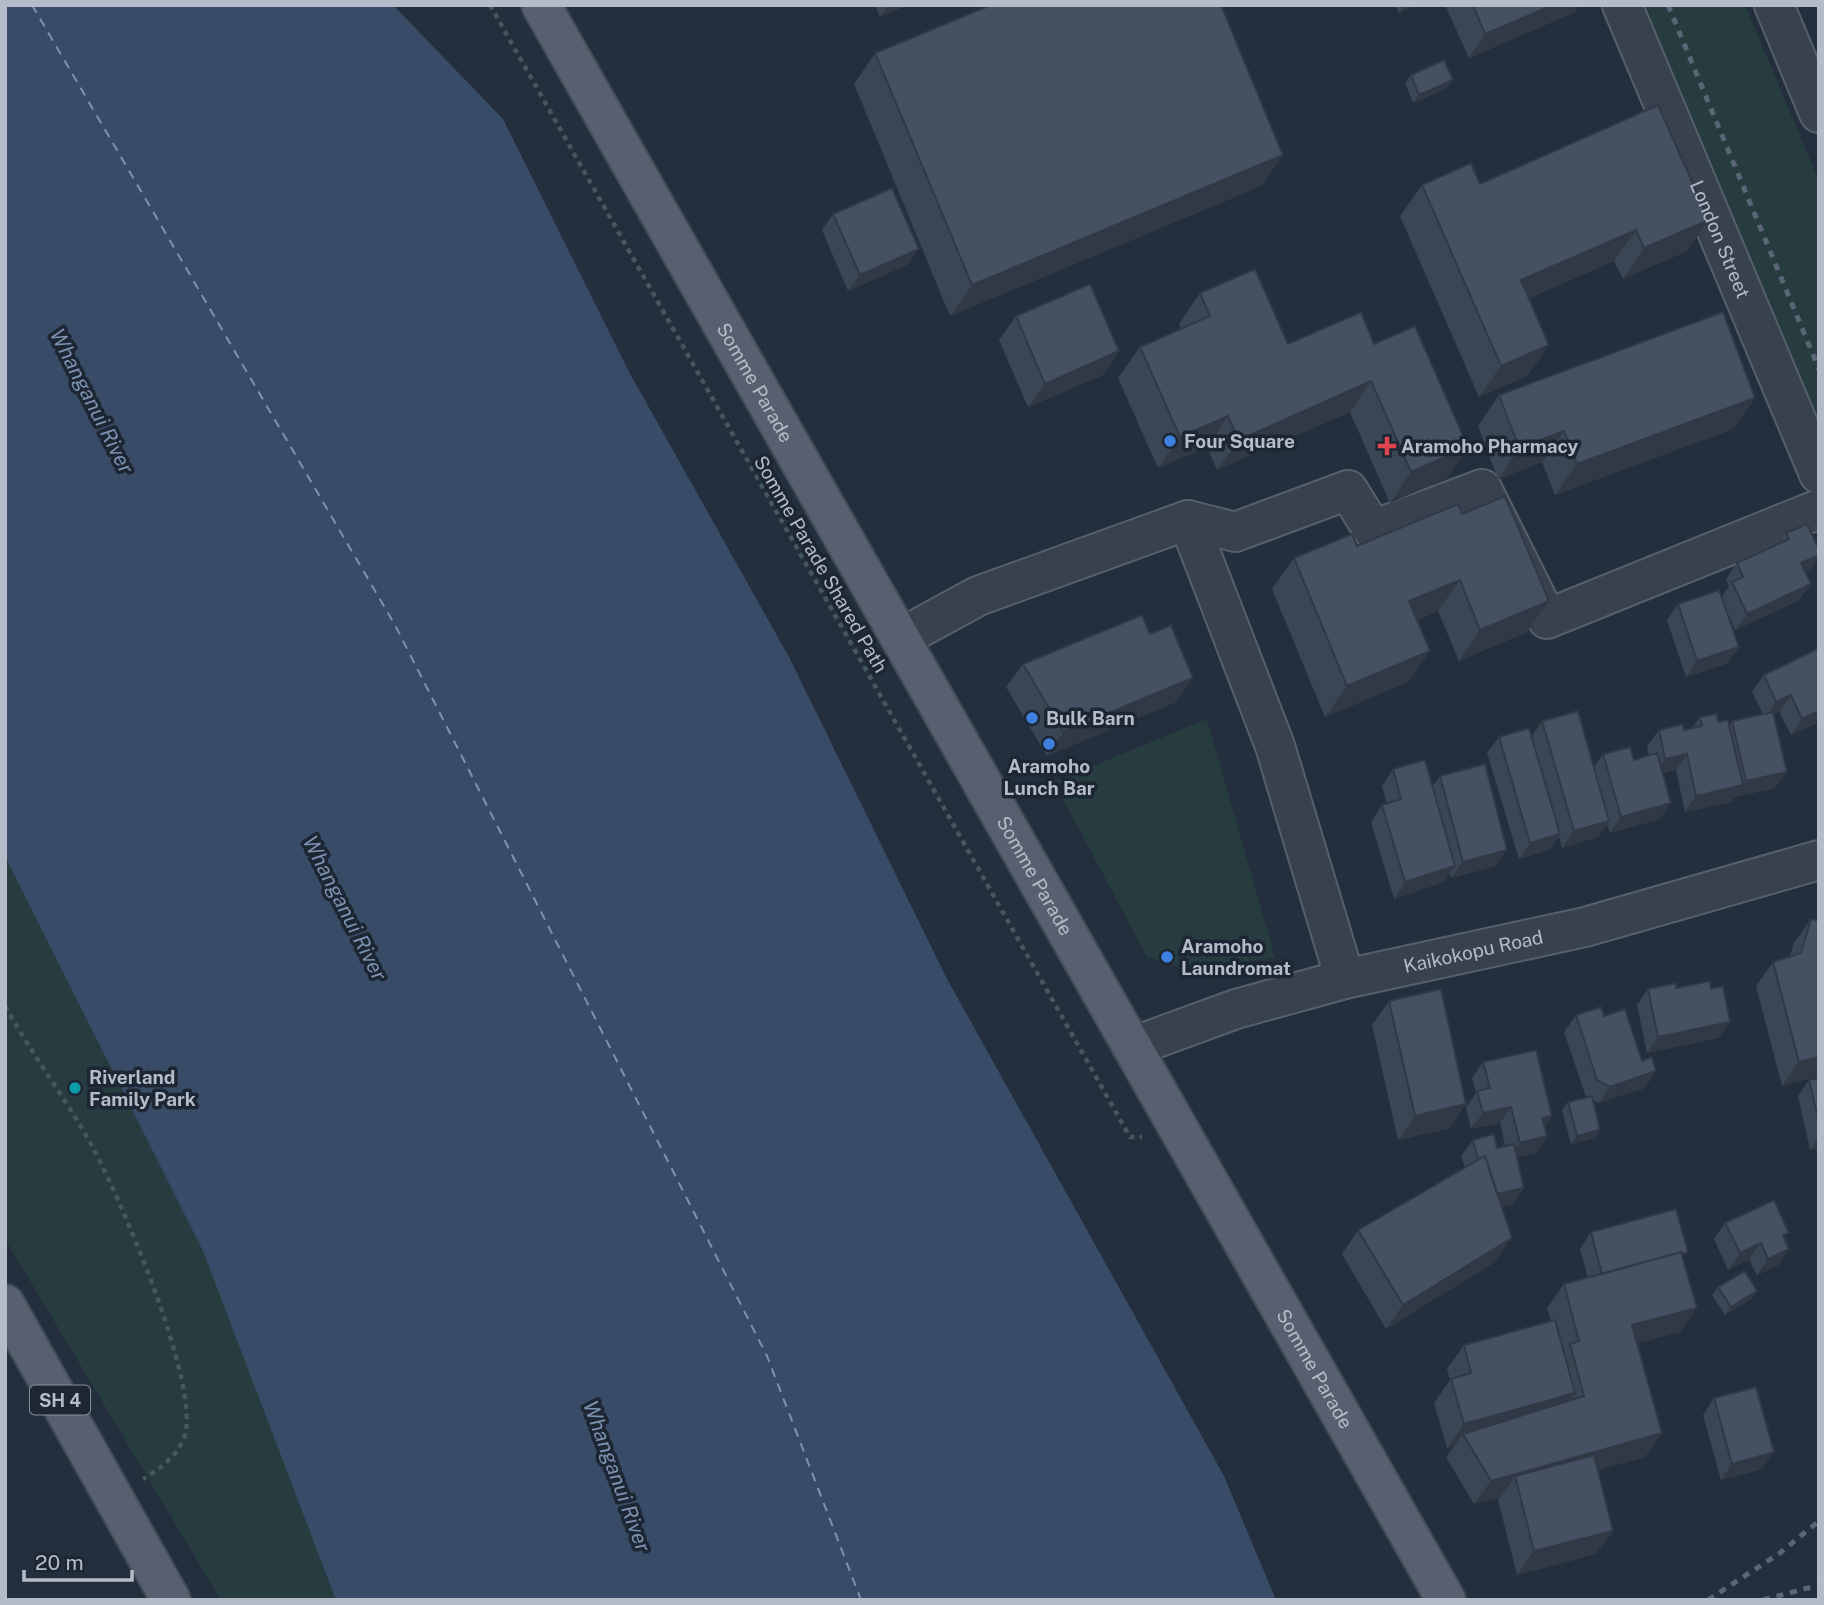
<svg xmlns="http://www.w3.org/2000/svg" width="1824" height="1605" font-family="'Public Sans',sans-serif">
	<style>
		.green { fill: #263c3f }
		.water { fill: #394c67 }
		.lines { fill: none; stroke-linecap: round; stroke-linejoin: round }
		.ferry { stroke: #7c92b1; stroke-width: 2; stroke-dasharray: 9 7; stroke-linecap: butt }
		.minor-casing { stroke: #565f6c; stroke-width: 42 }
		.major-casing { stroke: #414a57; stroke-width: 42 }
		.path { stroke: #44595c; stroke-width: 4.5; stroke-dasharray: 5 5; stroke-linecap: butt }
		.minor { stroke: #38414e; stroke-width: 38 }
		.major { stroke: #56606e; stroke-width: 38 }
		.rail { stroke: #5a6575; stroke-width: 5; stroke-dasharray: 7 7; stroke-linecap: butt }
		.wall { fill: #3b4654 }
		.shaded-wall { fill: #303945 }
		.building { fill: #455162; stroke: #303945; stroke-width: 2 }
		.shop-dot { fill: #3f7fe0; stroke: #1d2633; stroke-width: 2.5 }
		.health-dot { fill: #e0444e; stroke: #1d2633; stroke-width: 2.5 }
		.culture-dot { fill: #0f9aa8; stroke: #1d2633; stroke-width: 2.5 }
		.labels { text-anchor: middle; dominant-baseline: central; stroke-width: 7; stroke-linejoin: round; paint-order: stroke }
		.shield { fill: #1d2633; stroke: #878f9c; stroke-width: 2 }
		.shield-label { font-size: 18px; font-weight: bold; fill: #b4bcc9 }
		.street-label { font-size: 19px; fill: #b4bcc9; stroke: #1d2633 }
		.poi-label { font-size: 19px; font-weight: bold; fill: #b4bcc9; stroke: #1d2633; text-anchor: start }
		.water-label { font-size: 21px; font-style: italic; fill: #7c92b1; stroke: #1d2633 }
	</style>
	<rect width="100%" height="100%" fill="#242f3e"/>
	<path class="green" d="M1641 5H1745L1819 181V436Z
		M1207 719 1275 958 1187 969 1147 957 1054 782Z
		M5 832 377 1600H221L5 1239Z"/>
	<path class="water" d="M5 5H393L503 119 629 372 789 657 947 979 1224 1476 1276 1600H336L203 1251 5 856Z"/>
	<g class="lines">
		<path class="ferry" d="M32 5 395 625 767 1356 861 1600"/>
		<g class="minor-casing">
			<g id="minor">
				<path id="s1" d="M1622 5 1819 474"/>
				<path d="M1774 5 1819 113"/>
				<path d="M1188 520 1275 746 1345 979"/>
				<path d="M901 638 978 596 1188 520 1235 532 1348 490 1373 530 1482 489 1547 619 1819 509"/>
				<path id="s2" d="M1132 1047 1236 1009 1345 979 1585 927 1819 860"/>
			</g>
		</g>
		<g class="major-casing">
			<g id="major">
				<path id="s3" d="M541 5 1446 1600"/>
				<path d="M5 1304 171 1600"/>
			</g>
		</g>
		<path class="path" d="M490 5 1130 1137H1142
			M5 1006C30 1051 61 1092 87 1137 116 1187 203 1387 184 1438 176 1457 160 1469 143 1479"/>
		<use href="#minor" class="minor"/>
		<use href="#major" class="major"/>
		<path class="rail" d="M1668 5 1819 369
			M1708 1600 1780 1553 1819 1521
			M1763 1600 1819 1585"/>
	</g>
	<path class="wall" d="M875 5H907L880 17Z
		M1396 5H1417L1399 13Z
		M1448 5H1580L1575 12 1469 58 1446 7Z
		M875 53 1283 155 1261 186 950 316 854 84Z
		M1411 75 1447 88 1413 103 1405 83Z
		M1480 184 1709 220 1687 251 1623 279 1614 261 1529 298 1549 345 1527 376 1479 397 1400 216 1422 185Z
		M833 214 907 265 848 291 822 230Z
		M1200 293 1288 344H1374L1447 478 1390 503 1350 412 1217 470 1207 447 1158 468 1118 378 1140 347 1181 329 1179 324Z
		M1016 316 1119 351 1103 375 1028 407 999 340Z
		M1499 395 1755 398 1733 429 1555 495 1542 462 1498 479 1478 426Z
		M1462 514 1527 632 1459 661 1438 611 1417 620 1430 651 1408 682 1325 717 1272 589 1294 558 1357 546Z
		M1786 533 1819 549V557L1810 570 1805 572 1811 584 1799 600 1735 630 1727 611 1739 647 1728 663 1686 677 1667 620 1678 604 1722 597 1729 586 1726 579 1737 563 1779 544Z
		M1150 634 1176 702 1047 756 1006 687 1023 664Z
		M1819 648V722L1791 735 1779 711 1774 714 1775 788 1735 797 1731 802 1685 812 1676 770 1663 773 1671 803 1660 819 1610 833 1607 824 1598 837 1562 848 1559 836 1549 850 1519 859 1487 753 1499 737 1532 736 1542 721 1594 767 1603 754 1634 760 1649 755 1647 746 1659 730H1684L1692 728 1700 717 1718 722 1729 726 1732 721 1763 714 1752 692 1764 675Z
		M1393 769 1432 787 1440 776 1496 866 1451 878 1450 873 1444 882 1394 899 1371 822 1382 805 1387 804 1382 786Z
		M1811 919 1819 1076 1782 1086 1756 986 1773 962 1790 956 1794 943Z
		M1676 988 1711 989 1730 1022 1718 1038 1647 1053 1637 1005 1648 989Z
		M1389 1001 1450 1128 1398 1140 1372 1025Z
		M1576 1015 1604 1016 1645 1088 1598 1103 1593 1100 1600 1130 1595 1138 1571 1144 1562 1110 1568 1102 1586 1097 1564 1032Z
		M1483 1062 1545 1126 1547 1136 1536 1153 1517 1157 1513 1204 1501 1207 1495 1262 1386 1329 1342 1254 1358 1230 1465 1167 1461 1156 1473 1140 1497 1148 1505 1146 1500 1123 1471 1129 1466 1107 1476 1093 1472 1078Z
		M1819 1078V1148L1810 1150 1798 1096 1809 1080Z
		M1725 1223 1785 1239 1789 1249 1778 1265 1757 1275 1749 1259 1728 1270 1714 1239Z
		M1591 1232 1683 1259 1680 1332 1637 1343 1662 1433 1645 1457 1598 1470 1596 1554 1517 1575 1498 1500 1500 1497 1474 1504 1446 1457 1454 1446 1447 1448 1434 1403 1450 1380 1447 1369 1464 1345 1551 1321 1547 1308 1564 1284 1588 1278 1580 1249Z
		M1718 1287 1757 1291 1751 1299 1725 1315 1712 1295Z
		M1714 1398 1762 1469 1721 1480 1703 1415Z"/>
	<path class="shaded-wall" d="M888 5H907L880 17Z
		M1405 5H1417L1399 13Z
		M1553 5H1580L1575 12 1469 58 1485 34Z
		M1453 80 1447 88 1413 103 1419 95Z
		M1283 155 1261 186 950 316 972 285Z
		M1709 220 1687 251 1623 279 1644 248Z
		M1636 230 1614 261 1499 311 1521 280Z
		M919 249 907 265 848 291 860 275Z
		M1549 345 1527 376 1479 397 1501 366Z
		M1119 351 1103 375 1028 407 1045 384Z
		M1371 381 1350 412 1217 470 1239 440Z
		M1755 398 1733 429 1555 495 1577 464Z
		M1228 416 1207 447 1158 468 1180 437Z
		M1564 431 1542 462 1498 479 1519 448Z
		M1468 447 1447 478 1390 503 1411 472Z
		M1819 555V557L1810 570 1789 579 1801 563Z
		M1460 580 1438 611 1387 632 1409 601Z
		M1811 584 1799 600 1735 630 1747 614Z
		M1549 601 1527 632 1459 661 1480 630Z
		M1739 647 1728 663 1686 677 1697 661Z
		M1430 651 1408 682 1325 717 1347 686Z
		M1193 678 1176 702 1047 756 1063 732Z
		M1791 695 1779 711 1765 718 1776 702Z
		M1819 711V722L1791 735 1802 719Z
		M1687 754 1676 770 1654 775 1665 759Z
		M1787 772 1775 788 1735 797 1746 781Z
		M1743 785 1731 802 1685 812 1696 796Z
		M1671 803 1660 819 1610 833 1621 817Z
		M1609 821 1598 837 1562 848 1574 831Z
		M1560 834 1549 850 1519 859 1530 843Z
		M1507 850 1496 866 1451 878 1463 862Z
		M1455 866 1444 882 1394 899 1405 882Z
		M1730 1022 1718 1038 1647 1053 1658 1037Z
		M1819 1057V1076L1782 1086 1799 1062Z
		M1656 1071 1645 1088 1598 1103 1610 1087Z
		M1466 1104 1450 1128 1398 1140 1415 1116Z
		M1511 1107 1500 1123 1471 1129 1483 1113Z
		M1552 1116 1541 1132 1542 1118Z
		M1600 1130 1595 1138 1571 1144 1577 1136Z
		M1547 1136 1536 1153 1508 1159 1520 1143Z
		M1819 1137V1148L1810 1150Z
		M1524 1188 1513 1204 1483 1211 1494 1195Z
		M1512 1238 1495 1262 1386 1329 1403 1305Z
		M1761 1243 1749 1259 1728 1270 1740 1253Z
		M1789 1249 1778 1265 1757 1275 1768 1259Z
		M1757 1291 1751 1299 1725 1315 1731 1307Z
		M1697 1308 1680 1332 1616 1349 1632 1325Z
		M1575 1393 1558 1417 1463 1434 1454 1446 1447 1448 1464 1424Z
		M1662 1433 1645 1457 1519 1492 1515 1476 1500 1497 1474 1504 1491 1481Z
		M1774 1452 1762 1469 1721 1480 1732 1464Z
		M1613 1531 1596 1554 1517 1575 1534 1551Z"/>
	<path class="building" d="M991 5H1221L1283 155 972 285 875 53Z
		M1473 5H1553L1485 34Z
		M1444 60 1453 80 1419 95 1411 75Z
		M1658 105 1709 220 1644 248 1636 230 1521 280 1549 345 1501 366 1422 185 1471 163 1480 184Z
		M892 188 919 249 860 275 833 214Z
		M1255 269 1288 344 1361 312 1374 344 1415 326 1468 447 1411 472 1371 381 1239 440 1228 416 1180 437 1140 347 1210 316 1200 293Z
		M1090 284 1119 351 1045 384 1016 316Z
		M1723 312 1755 398 1577 464 1564 431 1519 448 1499 395Z
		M1505 496 1549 601 1480 630 1460 580 1409 601 1430 651 1347 686 1294 558 1352 534 1357 546 1458 504 1462 514Z
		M1807 524 1819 549V555L1801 563 1811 584 1747 614 1732 582 1743 577 1737 563 1789 539 1786 533Z
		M1719 590 1739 647 1697 661 1678 604Z
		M1142 615 1150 634 1171 625 1193 678 1063 732 1023 664Z
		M1819 648V711L1802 719 1791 695 1776 702 1764 675Z
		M1578 711 1609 821 1574 831 1542 721Z
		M1773 712 1787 772 1746 781 1732 721Z
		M1717 714 1718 722 1728 720 1743 785 1696 796 1687 754 1665 759 1659 730 1683 724 1684 730 1702 726 1700 717Z
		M1529 728 1560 834 1530 843 1499 737Z
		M1630 747 1634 760 1657 753 1671 803 1621 817 1603 754Z
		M1425 760 1455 866 1405 882 1382 805 1401 799 1393 769Z
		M1485 764 1507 850 1463 862 1440 776Z
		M1811 919 1819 921V1057L1799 1062 1773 962 1801 953Z
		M1710 981 1711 989 1723 986 1730 1022 1658 1037 1648 989 1676 983V988Z
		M1441 989 1466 1104 1415 1116 1389 1001Z
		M1601 1007 1604 1016 1625 1009 1642 1061 1652 1057 1656 1071 1610 1087 1597 1080 1576 1015Z
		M1536 1050 1552 1116 1542 1118 1547 1136 1520 1143 1511 1107 1483 1113 1477 1091 1490 1088 1483 1062Z
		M1819 1078V1122L1809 1080Z
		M1592 1096 1600 1130 1577 1136 1568 1102Z
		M1494 1134 1497 1148 1514 1144 1524 1188 1497 1194 1485 1156 1478 1159 1473 1140Z
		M1485 1156 1512 1238 1403 1305 1358 1230Z
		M1774 1200 1789 1233 1783 1235 1789 1249 1768 1259 1761 1243 1740 1253 1725 1223Z
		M1676 1209 1688 1252 1682 1254 1681 1252 1602 1274 1591 1232Z
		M1681 1252 1697 1308 1632 1325 1662 1433 1491 1481 1463 1434 1584 1396 1570 1344 1579 1341 1564 1284Z
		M1745 1271 1757 1291 1731 1307 1718 1287Z
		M1555 1320 1575 1393 1464 1424 1451 1379 1471 1373 1464 1345Z
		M1756 1387 1774 1452 1732 1464 1714 1398Z
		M1594 1455 1613 1531 1534 1551 1515 1476Z"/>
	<g class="shop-dot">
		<circle cx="1170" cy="441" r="7"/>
		<circle cx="1032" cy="718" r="7"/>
		<circle cx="1049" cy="744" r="7"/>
		<circle cx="1167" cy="957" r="7"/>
	</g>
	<path class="health-dot" d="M1383.5 435.5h7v7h7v7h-7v7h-7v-7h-7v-7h7z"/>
	<circle class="culture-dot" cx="75" cy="1088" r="7"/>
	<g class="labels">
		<rect class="shield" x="30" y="1385.5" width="60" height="29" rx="5"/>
		<g class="shield-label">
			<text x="60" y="1400">SH 4</text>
		</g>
		<g class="street-label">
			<text stroke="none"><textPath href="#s1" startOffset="254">London Street</textPath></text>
			<text stroke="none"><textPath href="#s3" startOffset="434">Somme Parade</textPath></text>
			<text transform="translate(821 564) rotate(60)">Somme Parade Shared Path</text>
			<text stroke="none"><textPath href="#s3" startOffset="1001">Somme Parade</textPath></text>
			<text stroke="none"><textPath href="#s2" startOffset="355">Kaikokopu Road</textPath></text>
			<text stroke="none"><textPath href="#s3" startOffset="1568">Somme Parade</textPath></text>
		</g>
		<g class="poi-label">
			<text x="1184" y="441">Four Square</text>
			<text x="1401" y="446">Aramoho Pharmacy</text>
			<text x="1046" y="718">Bulk Barn</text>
			<text x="1049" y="766" text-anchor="middle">Aramoho<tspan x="1049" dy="22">Lunch Bar</tspan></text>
			<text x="1181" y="946">Aramoho<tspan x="1181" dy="22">Laundromat</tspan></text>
			<text x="89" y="1077">Riverland<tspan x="89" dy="22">Family Park</tspan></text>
		</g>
		<g class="water-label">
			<text transform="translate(92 401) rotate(63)">Whanganui River</text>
			<text transform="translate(345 908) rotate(63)">Whanganui River</text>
			<text transform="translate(617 1476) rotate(70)">Whanganui River</text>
		</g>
	</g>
	<rect width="1824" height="1605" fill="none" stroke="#b4bcc9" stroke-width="14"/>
	<path d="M24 1570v10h108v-10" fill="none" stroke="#b4bcc9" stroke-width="3.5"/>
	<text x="35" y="1570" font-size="21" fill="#b4bcc9" stroke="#1d2633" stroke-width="5" paint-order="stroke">20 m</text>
</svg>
